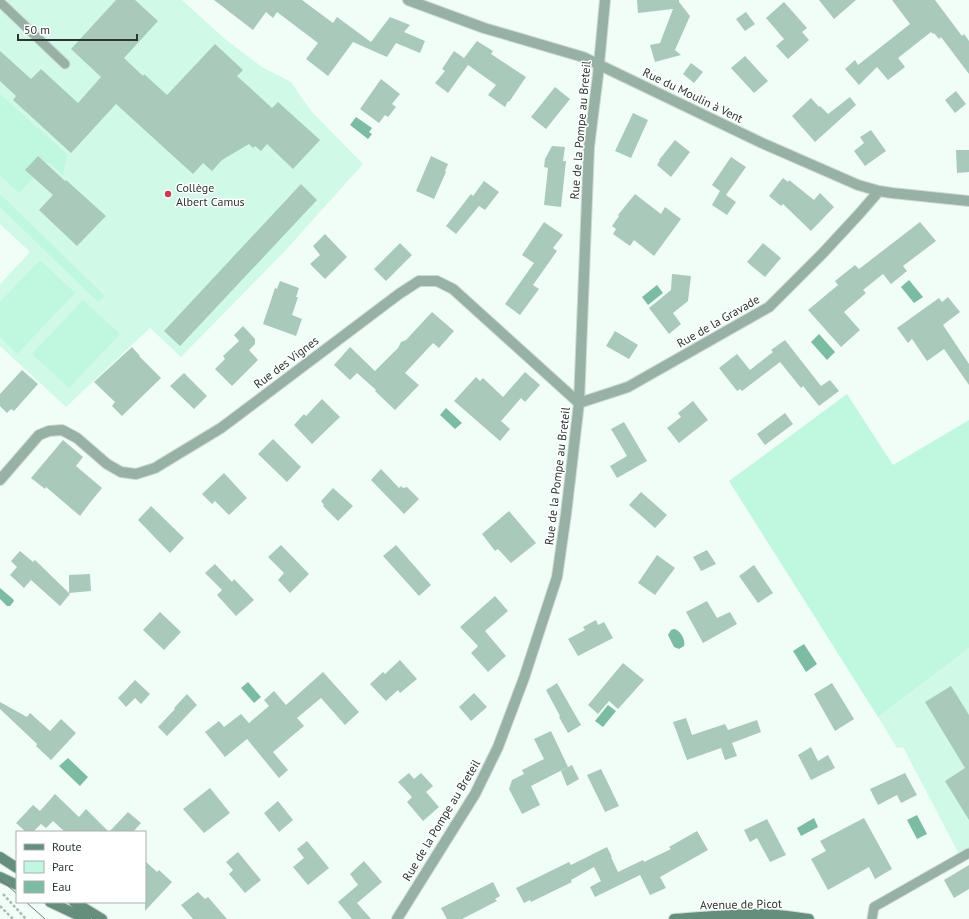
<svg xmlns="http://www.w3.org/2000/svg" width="969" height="919" font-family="'PT Sans',sans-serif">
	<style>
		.built { fill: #d0f9e7 }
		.green { fill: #c0f7df }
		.water { fill: #7cbca2 }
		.building { fill: #a9c9ba }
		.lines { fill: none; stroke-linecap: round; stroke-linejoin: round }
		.lane-casing { stroke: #cddad4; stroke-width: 11 }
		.street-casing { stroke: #cddad4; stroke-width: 12 }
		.secondary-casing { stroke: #cddad4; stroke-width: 12 }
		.path { stroke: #adbab4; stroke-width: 2.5; stroke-dasharray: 3 2; stroke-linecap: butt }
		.lane { stroke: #97b1a5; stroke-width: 9 }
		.street { stroke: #97b1a5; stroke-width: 10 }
		.secondary { stroke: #668e7d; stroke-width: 10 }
		.tram { stroke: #6d7a74; stroke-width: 1 }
		.poi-dot { fill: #cb3b51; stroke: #fff; stroke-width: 1.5 }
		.labels { text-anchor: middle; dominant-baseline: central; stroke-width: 3; stroke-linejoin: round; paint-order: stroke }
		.street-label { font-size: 12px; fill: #2a3731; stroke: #fff }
		.poi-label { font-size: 12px; fill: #2a3731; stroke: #fff; text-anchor: start }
	</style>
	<rect width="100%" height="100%" fill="#f1fef8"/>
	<path class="built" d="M8 0H182L225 39 262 67 291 82 311 111 363 164 284 252 181 357 150 328 66 407 0 346V284L30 252 0 224V9Z
		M969 648V859L963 862 903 747 897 748 878 717Z"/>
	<path class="green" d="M0 94 67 154 63 175 48 162 19 193 0 175Z
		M0 194 105 296 98 302 0 207Z
		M40 260 75 293 17 354 0 337V302Z
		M83 300 120 334 69 388 32 354Z
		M847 394 893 465 969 420V648L878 717 729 481Z"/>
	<path class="water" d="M356 117 372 128 369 132 372 134 368 139 350 125Z
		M909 280 923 297 914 303 901 287Z
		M657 285 663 293 648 305 642 297Z
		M819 334 835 352 827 360 811 342Z
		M446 408 462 423 455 429 440 415Z
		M0 588 13 599 14 601 10 606H7L0 599Z
		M674 629C680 630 686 640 684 646L679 649 674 647 668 635 671 630Z
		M804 644 817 664 806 672 793 651Z
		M248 682 261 697 254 703 241 688Z
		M608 705 616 711 603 727 595 721Z
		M68 758 88 777 80 786 59 766Z
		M917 815 927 834 917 839 907 820Z
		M814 818 818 827 801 836 797 828Z"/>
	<path class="building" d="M116 0H135L158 21 124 58 143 76 144 74 167 95 215 44 243 70 237 76 272 108 278 102 320 140 293 169 267 144 261 151 255 146 253 148 249 144 222 160 212 171 203 163 193 174 116 104 71 153 13 100 16 96 0 81V51L31 79 41 69 78 103 101 77 71 49Z
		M214 0H302L333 23 337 17 371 42 390 17 410 25 404 32 425 41 420 53 396 43 387 57 353 42 328 76 306 59 318 43 277 12 273 18 266 12 253 30Z
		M637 0H679V2L690 16 675 50 681 55 655 62 650 45 660 43 673 9 638 13Z
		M819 0H856L834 19Z
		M892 0H935L962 36 964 34 969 41V74L941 37 939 39 934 33 933 34 931 32 898 58 905 67 888 80 877 67 859 85 845 69 855 60 858 65 910 24Z
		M784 2 807 28 802 32 809 40 788 59 776 46 784 39 766 18Z
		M746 12 755 24 745 31 736 19Z
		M477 41 493 51 491 54 526 77 509 102 508 101 505 107 488 95 496 85 468 65 448 93 435 83 445 71 442 69 454 51 464 58Z
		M745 56 768 81 754 93 731 68Z
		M691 63 703 72 694 83 683 74Z
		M381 79 400 94 392 104 396 107 388 117 385 115 379 123 360 109Z
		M555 87 570 99 546 129 531 117Z
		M956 91 966 104 955 113 945 100Z
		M850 97 856 105 815 142 792 116 811 98 819 107 820 106 828 114Z
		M633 113 648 120 631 158 615 151Z
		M871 130 886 151 865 166 854 151 864 143 860 137Z
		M675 140 690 152 671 177 657 165 660 160H659Z
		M552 146 565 147 563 161H566L561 207 544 205 548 168 544 167 545 159Z
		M956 150H969V172L957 173Z
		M38 156 65 181 66 180 106 216 77 246 39 210 53 195 25 170Z
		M431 156 448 164 445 171 446 172 434 199 416 191Z
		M731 157 746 167 726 195 736 202 727 215 712 205 720 191 712 185Z
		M783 178 788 182 789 180 814 200 820 193 834 207 811 231 783 204 781 206 769 196Z
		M484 181 499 192 485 210 479 206 456 234 446 226 471 194 473 196Z
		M301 184 317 200 180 346 164 331Z
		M635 194 661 214 665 207 681 219 654 256 634 240 630 246 613 234 616 229 612 226 619 216 618 215Z
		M544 222 563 235 553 248 557 251 533 285 539 289 520 315 505 304 534 263 522 255Z
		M920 222 936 241 903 266 907 271 891 284 883 274 863 290 866 293 844 312 860 330 841 347 808 310 838 285 835 281 855 265 859 269Z
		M325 234 347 257 325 279 310 264 320 255 313 246Z
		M400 243 412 255 386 281 374 269Z
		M763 243 781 258 765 277 747 262Z
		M672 274 691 276 688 301 673 313 681 324 669 334 649 308 671 290Z
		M280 281 299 288 296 297H298L292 315 302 319 296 336 263 324 275 288 277 289Z
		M948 297 960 312 943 325 969 364V385L944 349 927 361 912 339 908 343 897 328 939 298 942 302Z
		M432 312 454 331 439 348 433 343 405 373 419 385 395 410 375 391 376 390 357 373 350 380 334 365 350 347 375 371 398 348 401 342 406 340Z
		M243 326 255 339V344L249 350 258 360 232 386 215 369 225 359 223 356 239 341 234 335Z
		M615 331 638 345 629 359 606 346Z
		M785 340 821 386 830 380 839 391 819 406 803 386 801 388 780 362 742 391 740 389 737 391 719 368 737 354 750 370 773 352 771 350Z
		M132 347 140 356H139L161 378 122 416 112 406 115 402 94 382Z
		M22 370 38 384 14 411 11 409 7 413 0 406V394Z
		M525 372 540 385 525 402 521 398 501 421 510 429 500 441 454 401 476 377 480 381 483 378 503 397Z
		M184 373 207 396 194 409 170 386Z
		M322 399 340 417 312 444 294 425 304 414 306 416Z
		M693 401 708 420 679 443 667 428 681 417 678 413Z
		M785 413 793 424 765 445 757 434Z
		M624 422 647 461 617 478 610 466 627 456 611 429Z
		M273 439 301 467 287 482 258 454Z
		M63 440 83 457 76 466 102 488 89 504 80 516 46 487 45 489 31 478Z
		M381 469 399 488 401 486 403 488 407 487 419 499 404 514 371 480Z
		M224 473 247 498 229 515 215 501 212 504 202 494Z
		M333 488 353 506 338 521 323 506 324 505 321 501Z
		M641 492 667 515 655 528 629 505Z
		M151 506 184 538 170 553 138 520Z
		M509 511 536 543 511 563 498 549 495 551 482 534Z
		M281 545 309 574 290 593 278 580 284 573 268 557Z
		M396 545 431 585 419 596 383 556Z
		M707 550 716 564 701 571 693 557Z
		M20 551 33 562 35 560 69 593V575L90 574 91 591 69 593 70 594 60 606 31 580 24 588 10 575 17 567 11 561Z
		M657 555 675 568 655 595 638 583Z
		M215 564 232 582 234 579 254 600 236 616 217 595 222 590 205 573Z
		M754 565 773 593 758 603 739 576Z
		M495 596 508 611 485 631 506 656 488 672 471 653 478 646 460 627Z
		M707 601 717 618 730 612 737 624 703 643 686 612Z
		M160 612 181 632 164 650 143 630Z
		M596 620 598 625 604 622 613 638 578 656 568 639 585 630 583 627Z
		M400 660 417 679 400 693 398 690 386 701 370 684 383 672 385 674Z
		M623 663 644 680 618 709 609 701 598 714 588 705Z
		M323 672 359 712 345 725 321 698 297 718 304 726 273 752 288 770 279 778 247 739 225 757 205 732 219 721 224 727 241 714 249 723 269 706 264 700 274 691 286 705Z
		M135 680 150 694 141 704 135 698 126 707 118 698Z
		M557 683 581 725 568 733 559 717 560 716 546 690Z
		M832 683 854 719 835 731 814 694Z
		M951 686 969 715V820L945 781 965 768 925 702Z
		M474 693 487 707 471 721 459 707Z
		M187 694 197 705 167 736 158 727 175 709 174 708Z
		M0 702 27 717 30 713 50 731 61 719 76 733 51 760 36 746 37 744 0 709Z
		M686 718 692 735 725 724 728 730 757 720 761 732 732 743 737 756 725 760 721 748 687 760 673 722Z
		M551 731 568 767 531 786 540 805 522 814 509 789 512 780 524 774 522 770 544 759 534 739Z
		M811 747 818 761 828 755 835 768 811 780 798 755Z
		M572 765 579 779 567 786 561 771Z
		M601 769 619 806 605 812 587 775Z
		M409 773 414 779 421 773 433 786 426 792 439 807 423 821 407 802 412 797 398 782Z
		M905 773 917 795 901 803 897 795 878 805 870 789Z
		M210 788 230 813 204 833 183 809Z
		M55 794 79 817 86 809 109 832 128 812 141 823 133 832H65L53 821 46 828 41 824 33 832H26L16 823 33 805 40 811Z
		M278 801 293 820 279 832 264 813Z
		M864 818 892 869 875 879 869 867 828 890 811 859 826 851 820 841Z
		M767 819 786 855 770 862 757 838 750 842 744 830Z
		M697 831 708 850 660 877 666 888 650 895 640 875 595 897 590 887 601 881 594 867 571 880 572 882 531 902 530 900 524 903 516 888 569 862 571 865 607 847 612 857H611L618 872 643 860 644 862 671 849 669 847Z
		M307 841 329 868 308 885 293 867 304 858 297 849Z
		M238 852 261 880 245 893 229 874 233 870 226 862Z
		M145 861 157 872 159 870 172 882 145 911Z
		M364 861 382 882 357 903 371 919H352L338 902 358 885 350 874Z
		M969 865V889L954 898 944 880Z
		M493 882 500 896 495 899 497 901 462 919H447L441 908Z
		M198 892 205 899 208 897 227 919H193L181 905Z"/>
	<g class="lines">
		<g class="lane-casing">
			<path id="lane" d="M0 2 65 64
				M872 919 874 907 969 853"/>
		</g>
		<g class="street-casing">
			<path id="street" d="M408 0 484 28 583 57 762 143 858 185 879 191 892 193 969 201
				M0 480 39 435 49 431 62 430 77 438 107 464 121 472 136 474 155 468 221 428 399 294 419 281H437L453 289 579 403 628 387 769 307 823 253 860 213 879 191
				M397 919 475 794 498 747 524 678 557 577 566 514 579 403 589 147 598 75 605 0"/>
		</g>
		<g class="secondary-casing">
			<path id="secondary" d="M0 857 17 868
				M0 877 17 885
				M50 902 86 919
				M74 902 102 919
				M674 919C702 917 731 914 760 914 776 914 793 917 809 919"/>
		</g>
		<path class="path" d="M3 894 26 919
			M0 906 13 919"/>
		<use href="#lane" class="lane"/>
		<use href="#street" class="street"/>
		<use href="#secondary" class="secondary"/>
		<path class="tram" d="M0 879 17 894
			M26 902 45 919"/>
	</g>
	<circle class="poi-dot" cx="168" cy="194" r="4"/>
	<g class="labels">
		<g class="street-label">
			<text transform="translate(693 95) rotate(26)">Rue du Moulin à Vent</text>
			<text transform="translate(580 130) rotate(-85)">Rue de la Pompe au Breteil</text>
			<text transform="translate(718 321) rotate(-30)">Rue de la Gravade</text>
			<text transform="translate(286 362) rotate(-37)">Rue des Vignes</text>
			<text transform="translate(557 476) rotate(-83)">Rue de la Pompe au Breteil</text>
			<text transform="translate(441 820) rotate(-59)">Rue de la Pompe au Breteil</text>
			<text transform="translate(741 904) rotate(-1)">Avenue de Picot</text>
		</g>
		<g class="poi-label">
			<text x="176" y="187">Collège<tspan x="176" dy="14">Albert Camus</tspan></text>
		</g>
	</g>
	<rect x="16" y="831" width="130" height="72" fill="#ffffff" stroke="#aaafad"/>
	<rect x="24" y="844" width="20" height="6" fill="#668e7d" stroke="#aaafad"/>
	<text x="52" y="851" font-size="12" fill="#2a3731">Route</text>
	<rect x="24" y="861" width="20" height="12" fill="#c0f7df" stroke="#aaafad"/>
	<text x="52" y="871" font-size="12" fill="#2a3731">Parc</text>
	<rect x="24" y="881" width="20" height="12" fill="#7cbca2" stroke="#aaafad"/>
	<text x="52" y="891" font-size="12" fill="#2a3731">Eau</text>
	<path d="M18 34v6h119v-6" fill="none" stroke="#2a3731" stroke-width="2"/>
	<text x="24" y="34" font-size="12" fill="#2a3731" stroke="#ffffff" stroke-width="3" paint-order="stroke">50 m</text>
</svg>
